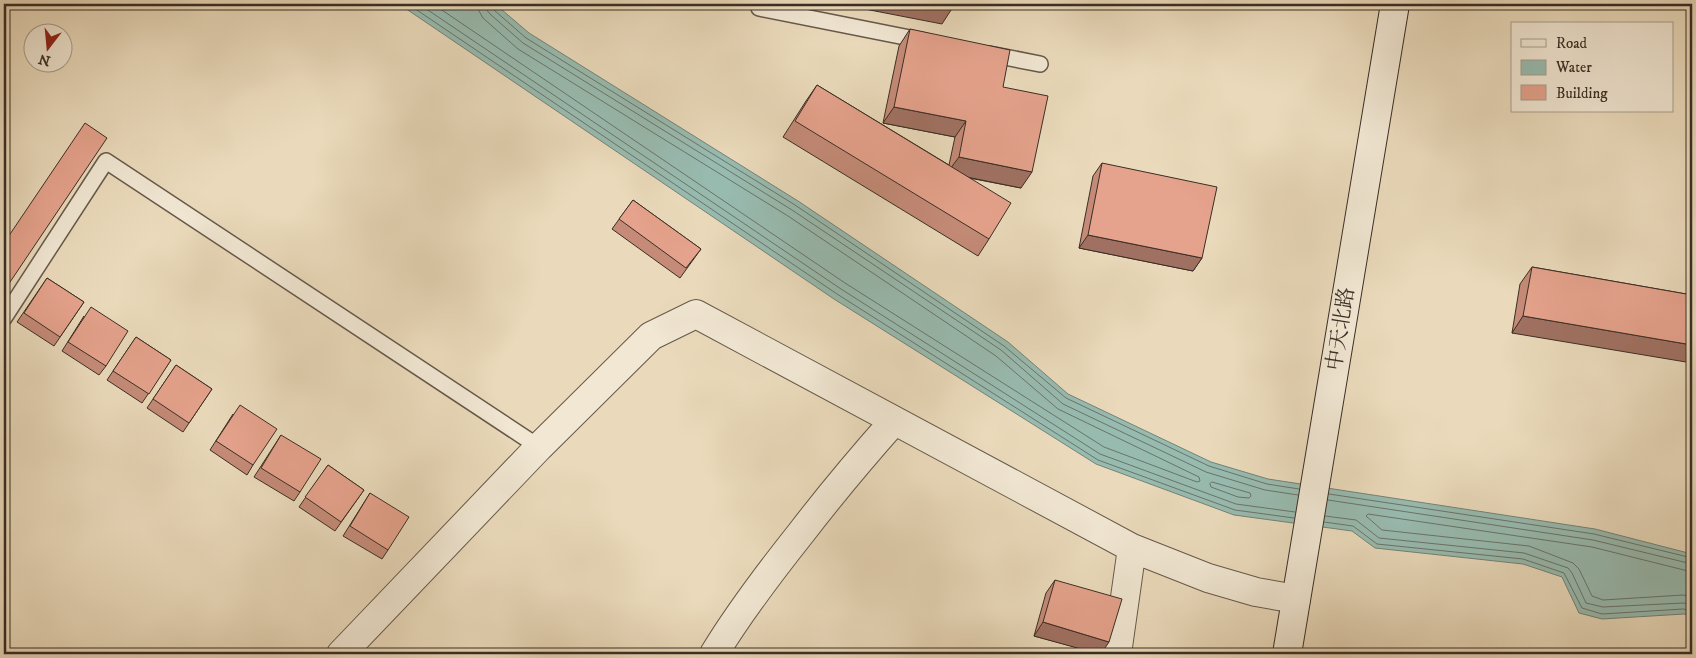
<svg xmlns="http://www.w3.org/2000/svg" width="1696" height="658" font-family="'IM FELL DW Pica','Noto Serif SC',serif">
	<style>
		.water { fill: #98bbb0; stroke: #728378 }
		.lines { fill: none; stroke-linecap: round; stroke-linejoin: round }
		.shore { stroke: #69746a; stroke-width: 1 }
		.service-casing { stroke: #66594a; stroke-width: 18 }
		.minor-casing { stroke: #66594a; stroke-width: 30 }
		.secondary-casing { stroke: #3a2e25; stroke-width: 30 }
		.service { stroke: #f1e7d3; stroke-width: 15 }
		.minor { stroke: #f1e7d3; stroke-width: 28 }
		.secondary { stroke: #f1e7d3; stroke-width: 28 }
		.wall { fill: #c58b78; stroke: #3a2e25 }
		.shaded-wall { fill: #a07162; stroke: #3a2e25 }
		.building { fill: #e5a28c; stroke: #3a2e25 }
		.labels { text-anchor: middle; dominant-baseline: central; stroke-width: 4.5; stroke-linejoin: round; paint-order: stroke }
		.street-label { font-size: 21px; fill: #3a2e25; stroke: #f1e7d3 }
	</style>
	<rect width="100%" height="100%" fill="#eadabb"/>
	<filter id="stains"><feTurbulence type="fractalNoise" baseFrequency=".004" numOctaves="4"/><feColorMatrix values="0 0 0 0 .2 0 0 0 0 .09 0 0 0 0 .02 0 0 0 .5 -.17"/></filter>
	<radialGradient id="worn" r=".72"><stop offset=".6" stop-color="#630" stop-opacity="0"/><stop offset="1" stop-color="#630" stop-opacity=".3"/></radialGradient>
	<path class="water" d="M399 4H495L529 33 798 201 1008 342 1068 394 1211 462 1268 479 1595 529 1692 554V616L1684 614 1602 619 1579 613 1562 577 1523 564 1375 548 1352 531 1234 515 1096 464 834 299Z"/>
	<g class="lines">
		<path class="shore" d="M408 4 837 294 1098 460 1235 510 1294 518
			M419 4 841 289 1100 454 1236 504 1295 512
			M433 4 845 283 1104 447 1197 482 1200 481 1199 477 1058 409 996 356 788 216 518 49 483 18 479 11 478 4
			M486 4V9L490 14 523 43 792 210 1001 350 1063 404 1206 472 1265 490 1298 495
			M492 4 494 10 526 38 795 205 1004 346 1066 398 1209 466 1267 484 1299 489
			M1212 482 1250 493 1251 496 1249 498 1238 497 1211 487 1210 484Z
			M1329 494 1594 534 1692 558
			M1328 500 1593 540 1692 564
			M1325 516 1356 520 1379 538 1524 553 1568 568 1572 573 1586 603 1603 607 1683 603 1692 604
			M1324 522 1353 526 1377 544 1523 559 1564 573 1582 608 1602 614 1683 609 1692 611
			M1692 572 1592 547 1368 514 1366 516 1382 530 1529 546 1573 563 1579 569 1592 596 1603 600 1683 595 1692 597"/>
		<g class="service-casing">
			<path id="service" d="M760 4 759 8 925 41
				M989 54 1040 64
				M4 318 106 161 539 447"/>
		</g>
		<g class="minor-casing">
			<path id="minor" d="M341 654 539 447 651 336 696 314 1132 548 1208 578 1256 592 1296 599
				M714 654C740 611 770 572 801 533 831 494 862 457 894 421
				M1117 654 1132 548"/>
		</g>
		<g class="secondary-casing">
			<path id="secondary" d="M1287 654 1395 4"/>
		</g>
		<use href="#service" class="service"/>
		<use href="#minor" class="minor"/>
		<use href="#secondary" class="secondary"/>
	</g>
	<path class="wall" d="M910 29 1003 87 1021 188 969 178 989 239 978 256 783 137 806 101 817 85 949 165 955 137 883 123 899 46Z
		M1102 163 1202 258 1193 271 1079 248 1093 176Z
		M633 200 701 249 680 278 612 229Z
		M1532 267 1692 295 1512 333 1520 284Z
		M47 278 84 302 54 346 17 322Z
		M84 316 106 366 99 375 62 351Z
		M136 337 171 360 142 403 107 380Z
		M176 365 212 389 183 432 147 408Z
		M233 414 253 465 247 475 210 450Z
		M281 435 300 492 294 501 254 477Z
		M328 465 364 490 335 531 299 507Z
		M370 493 388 550 382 559 343 536Z
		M1055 580 1101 654 1034 636 1046 593Z"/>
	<path class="shaded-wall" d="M839 4H934L953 7 942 24Z
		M894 107 966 121 955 137 883 123Z
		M959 157 1032 172 1021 188 947 173Z
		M1088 235 1202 258 1193 271 1079 248Z
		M1523 316 1692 345V363L1512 333Z
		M1043 622 1109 642 1101 654H1099L1034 636Z"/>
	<path class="building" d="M934 4H954L953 7Z
		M910 29 1010 50 1003 87 1048 96 1032 172 959 157 966 121 894 107Z
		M817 85 1011 203 989 239 795 121Z
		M85 123 107 138 4 291V243Z
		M1102 163 1217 187 1202 258 1088 235Z
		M633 200 701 249 686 268 619 219Z
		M1532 267 1692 295V345L1523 316Z
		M47 278 84 302 60 337 24 313Z
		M91 307 128 331 106 366 68 342Z
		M136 337 171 360 149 394 113 371Z
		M176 365 212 389 189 423 153 399Z
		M240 405 277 429 253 465 216 441Z
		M281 435 321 459 300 492 261 468Z
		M328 465 364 490 341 522 305 497Z
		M370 493 409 517 388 550 350 526Z
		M1055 580 1122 599 1109 642 1043 622Z"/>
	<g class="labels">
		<g class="street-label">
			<text transform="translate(1341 329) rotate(-81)">中天北路</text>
		</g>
	</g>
	<rect width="1696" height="658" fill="none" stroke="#eadabb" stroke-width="20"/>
	<rect x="5" y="5" width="1686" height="648" fill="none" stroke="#3a2e25" stroke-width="2.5"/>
	<rect x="10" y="10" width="1676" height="638" fill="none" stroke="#3a2e25"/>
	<rect x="1511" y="22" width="162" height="90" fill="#f1e7d3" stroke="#a89d8d"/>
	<rect x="1521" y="39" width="25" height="8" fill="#f1e7d3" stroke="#a89d8d"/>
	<text x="1556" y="48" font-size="15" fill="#3a2e25">Road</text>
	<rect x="1521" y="60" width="25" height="15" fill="#98bbb0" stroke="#a89d8d"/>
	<text x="1556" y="72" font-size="15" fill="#3a2e25">Water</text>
	<rect x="1521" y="85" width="25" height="15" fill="#e5a28c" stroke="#a89d8d"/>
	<text x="1556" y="98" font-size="15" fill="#3a2e25">Building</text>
	<g transform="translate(48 48) rotate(196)"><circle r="24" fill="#f1e7d3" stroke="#a89d8d"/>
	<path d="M0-4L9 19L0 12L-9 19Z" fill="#8f2418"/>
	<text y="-8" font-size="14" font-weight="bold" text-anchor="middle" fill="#3a2e25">N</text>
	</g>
	<rect width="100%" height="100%" filter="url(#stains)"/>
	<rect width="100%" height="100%" fill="url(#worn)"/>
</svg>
